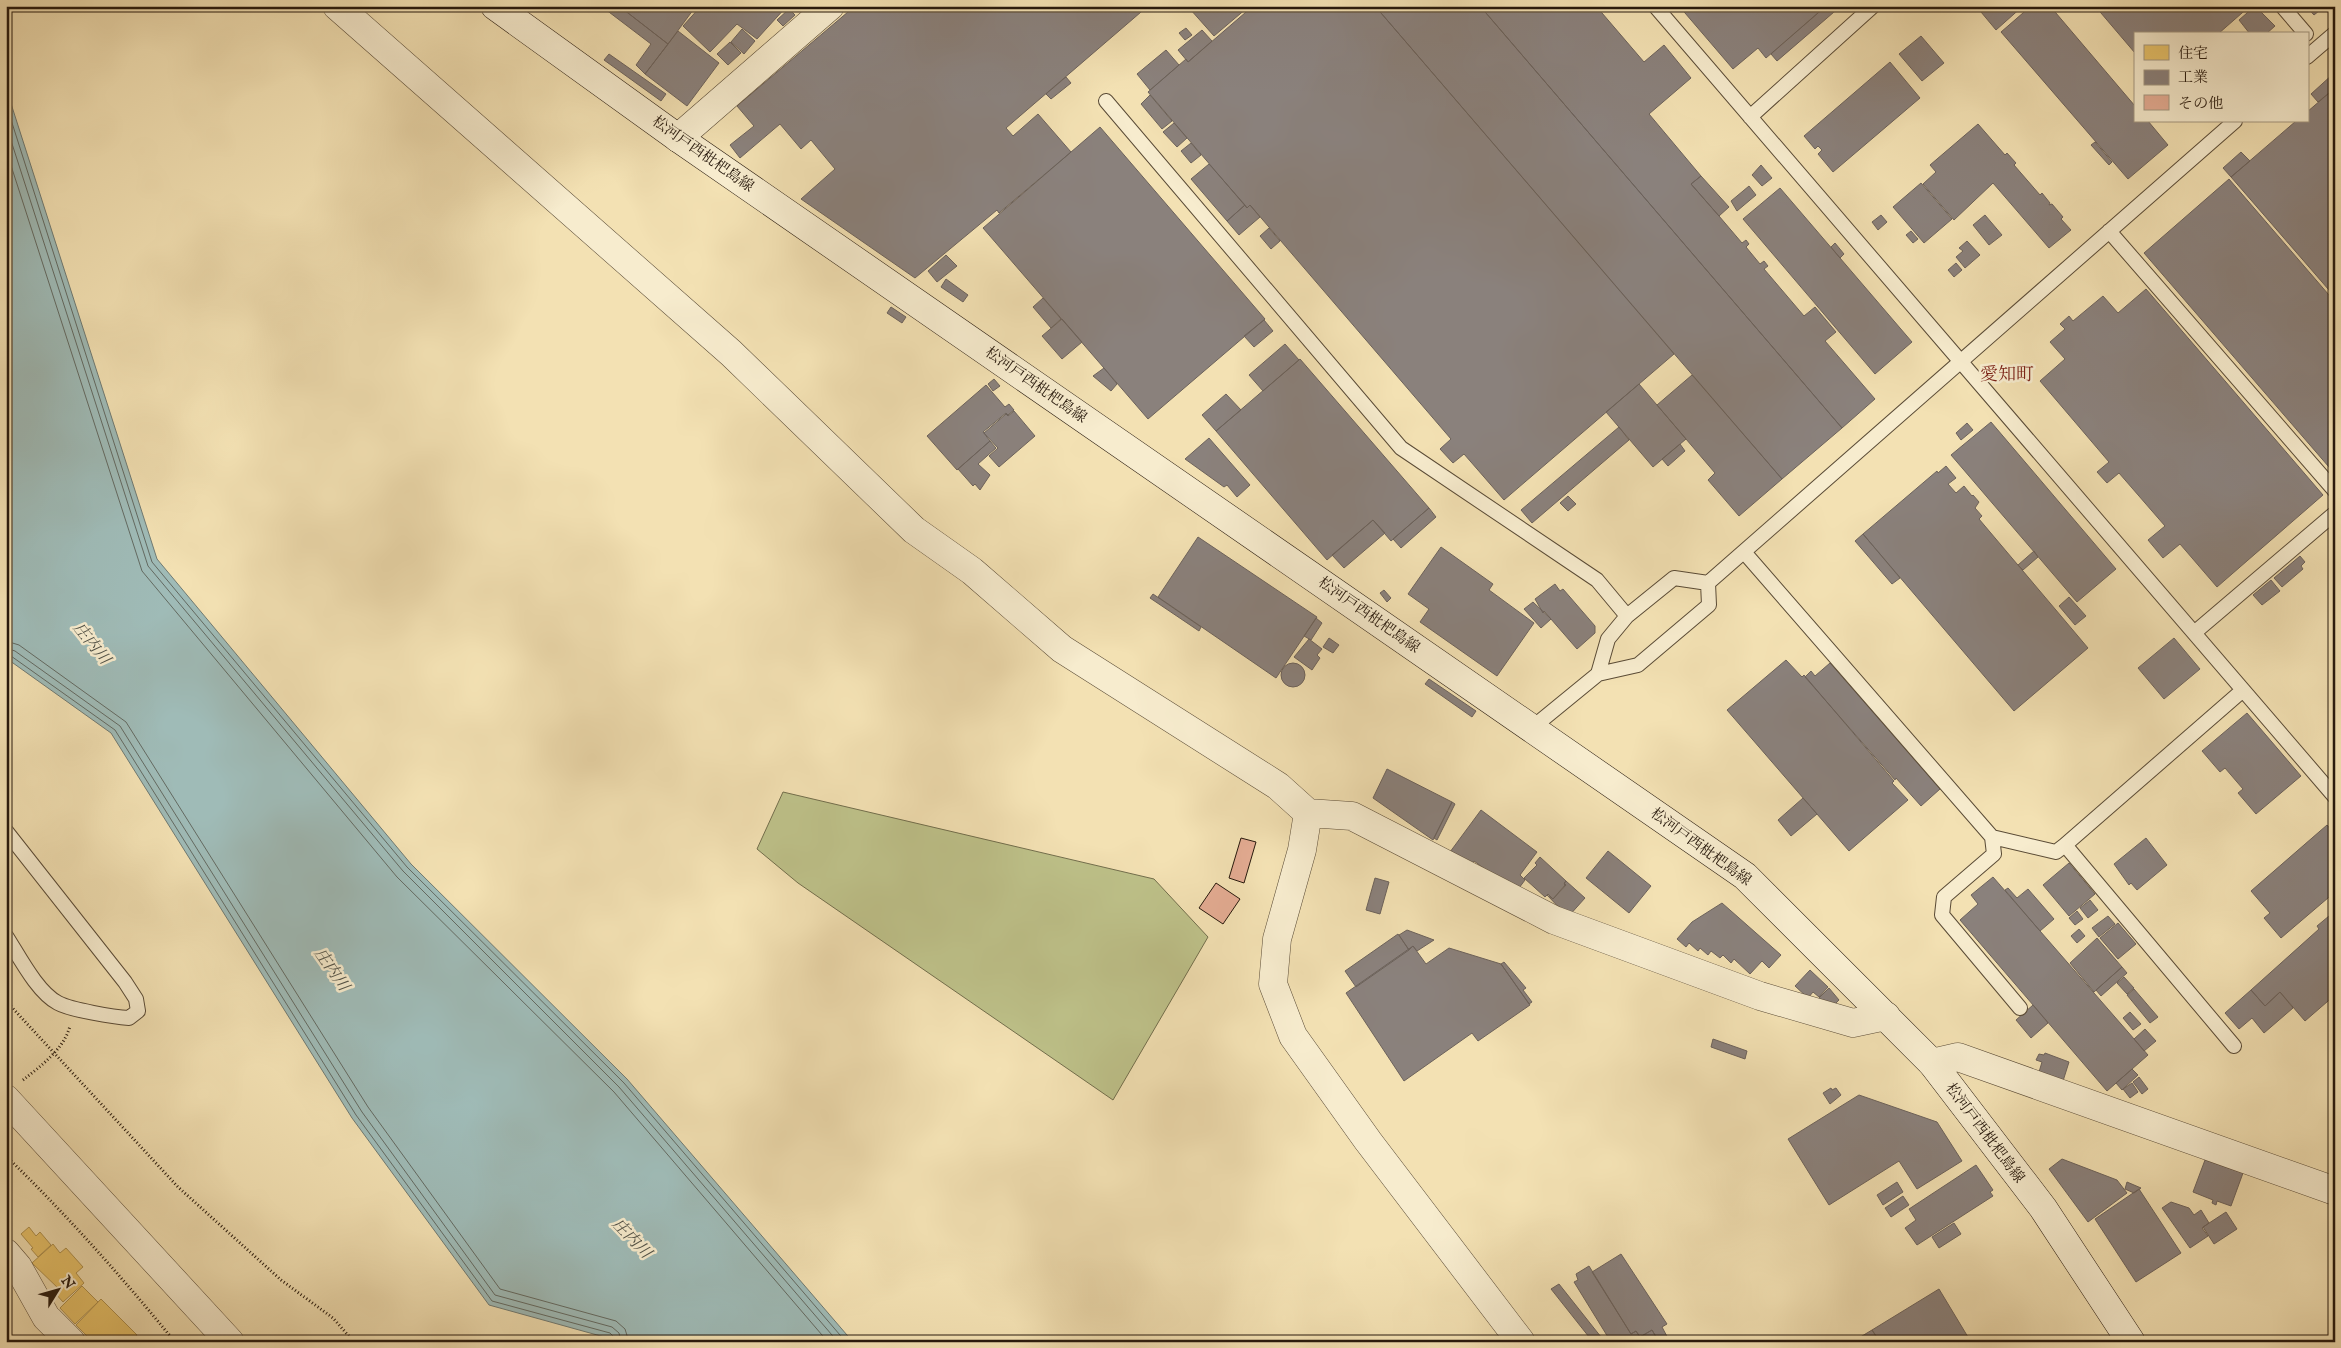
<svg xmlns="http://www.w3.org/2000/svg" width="2341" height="1348" font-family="'IM FELL English','Noto Serif JP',serif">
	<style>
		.green { fill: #bec28a; stroke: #726e4c }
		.water { fill: #9fbbb7; stroke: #6f7a73 }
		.homes { fill: #e9c46a; stroke: #af914e }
		.industry { fill: #8a817c; stroke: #6c625b }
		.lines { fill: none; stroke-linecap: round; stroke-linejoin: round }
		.shore { stroke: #636a62; stroke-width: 1 }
		.building { fill: #e4ac93; stroke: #27190d }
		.service-casing { stroke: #5a4b36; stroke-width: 16 }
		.minor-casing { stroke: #5a4b36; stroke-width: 29 }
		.secondary-casing { stroke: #27190d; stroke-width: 29 }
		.path { stroke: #27190d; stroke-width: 3; stroke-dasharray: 1 2.5; stroke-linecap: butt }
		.service { stroke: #f7ecce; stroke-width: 14 }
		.minor { stroke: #f7ecce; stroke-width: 28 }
		.secondary { stroke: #f7ecce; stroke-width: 28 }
		.labels { text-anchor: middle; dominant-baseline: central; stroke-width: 5; stroke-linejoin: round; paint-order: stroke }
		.street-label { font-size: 15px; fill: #27190d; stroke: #f7ecce }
		.water-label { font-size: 16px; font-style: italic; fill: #515248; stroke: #f7ecce }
		.quarter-label { font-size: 18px; fill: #7a1f14; stroke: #f7ecce }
	</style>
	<rect width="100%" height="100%" fill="#f3e1b3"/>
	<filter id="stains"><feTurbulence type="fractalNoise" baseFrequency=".004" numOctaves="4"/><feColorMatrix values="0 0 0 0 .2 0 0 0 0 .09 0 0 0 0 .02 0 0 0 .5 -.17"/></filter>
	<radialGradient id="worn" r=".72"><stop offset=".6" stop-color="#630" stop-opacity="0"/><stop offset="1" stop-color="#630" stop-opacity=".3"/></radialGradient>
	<path class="green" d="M783 792 1154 879 1208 937 1113 1100 798 883 757 849Z"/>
	<path class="water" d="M6 88 157 559 411 864 627 1079 853 1342H611L608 1338 489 1305 352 1118 111 733 6 658Z"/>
	<path class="homes" d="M29 1227 36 1236 40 1232 51 1245 38 1257 31 1249 33 1248 21 1234Z
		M53 1244 60 1253 66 1248 83 1267 76 1273 84 1283 63 1302 55 1293 60 1290 32 1263Z
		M82 1286 98 1302 75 1324 60 1308Z
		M101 1299 137 1335 131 1342H93L76 1325Z"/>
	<path class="industry" d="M601 6H619L668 44 645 74 636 65 651 44Z
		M619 6H696L668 44Z
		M701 6H787L757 39 737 24 710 52 683 26Z
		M855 6H1148L1006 128 1013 136 1038 114 1071 152 999 213 997 210 915 278 801 199 835 169 811 140 801 149 780 124 740 158 730 145 754 126 737 106Z
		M1193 6H1245L1247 8 1214 36 1190 9Z
		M1253 6H1375L1674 354 1504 500 1464 454 1453 463 1440 449 1451 439 1250 205 1247 208 1148 92 1186 59 1188 62Z
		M1375 6H1480L1842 428 1782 479Z
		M1480 6H1596L1644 62 1664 45 1691 78 1649 114 1701 176 1691 184 1719 216 1742 243 1746 240 1749 244 1746 247 1760 264 1764 261 1768 266 1764 269 1804 316 1815 307 1836 332 1825 341 1875 399 1842 428Z
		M1679 6H1826L1766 58 1758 48 1733 69Z
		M1826 6H1841L1777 61 1771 54Z
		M1976 6H2023L1996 30Z
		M2031 6H2050L2135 106V121H2148L2168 145 2128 179 2001 32Z
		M2095 6H2250L2218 34H2135V53Z
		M2255 6 2275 26 2266 34H2250L2239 20Z
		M2306 6H2325L2314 15Z
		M789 9 795 15 783 26 777 20Z
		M1186 28 1192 35 1185 40 1179 33Z
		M742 29 755 41 744 54 731 42Z
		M1202 30 1212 41 1188 62 1178 50Z
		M678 31 719 63 687 106 645 74Z
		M1921 36 1944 63 1922 81 1899 54Z
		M730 42 741 53 728 65 717 54Z
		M1166 50 1179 65 1150 90 1137 74Z
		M609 54 666 94 661 101 604 60Z
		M1890 62 1920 98 1833 172 1818 154 1822 150 1818 146 1815 149 1804 136Z
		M2333 74 2335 88 2318 102 2311 94Z
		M1066 77 1071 83 1051 99 1046 94Z
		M2335 88V297L2231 177 2296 121H2307V112Z
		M1150 95 1172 121 1162 129 1141 104Z
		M1174 123 1187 138 1177 147 1163 132Z
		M1978 124 2005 155 2007 153 2016 163 2014 165 2040 195 2042 193 2050 203 2049 205 2052 204 2063 217 2061 219 2071 230 2049 248 1993 183 1954 220 1923 184 1936 172 1930 165Z
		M1100 127 1265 319 1148 419 983 228Z
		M2095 142 2112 162 2109 165 2091 145Z
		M1191 143 1201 155 1191 163 1181 151Z
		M2241 152 2250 161 2231 177 2223 168Z
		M1209 164 1245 205 1227 221 1191 179Z
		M1761 165 1772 178 1762 186 1752 175Z
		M1701 176 1729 207 1719 216 1691 184Z
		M2229 179 2335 302V474L2144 253Z
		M1921 183 1952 219 1924 243 1893 207Z
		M1749 186 1756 195 1737 211 1731 201Z
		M1780 188 1912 342 1875 374 1743 219Z
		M1245 205 1247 208 1250 205 1260 217 1239 235 1227 221Z
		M1881 215 1887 222 1878 230 1872 222Z
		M1985 215 2002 235 1989 245 1973 225Z
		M1269 228 1280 241 1271 249 1260 236Z
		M1911 231 1918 239 1913 243 1906 235Z
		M1967 241 1980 255 1965 268 1956 257 1963 251 1959 248Z
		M1835 243 1844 254 1840 258 1831 247Z
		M946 255 957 266 937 282 928 271Z
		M1956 263 1962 270 1954 277 1948 270Z
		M946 279 968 295 963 302 941 287Z
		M2146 289 2323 495 2217 587 2180 544 2163 558 2148 540 2165 526 2119 473 2107 483 2097 472 2109 462 2040 381 2065 359 2050 342 2065 329 2060 324 2069 316 2073 321 2103 296 2118 313Z
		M1043 298 1061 319 1051 328 1033 307Z
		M891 307 906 317 902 323 887 313Z
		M1062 319 1082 342 1062 359 1042 336Z
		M1264 320 1273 331 1254 347 1244 336Z
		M1285 344 1299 360 1263 391 1249 375Z
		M1300 359 1429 508 1391 541 1373 520 1327 560 1216 431Z
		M1104 368 1117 384 1111 391 1093 376Z
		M1692 375 1782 479 1739 516 1708 480 1715 473 1657 405Z
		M994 379 1000 386 993 391 988 384Z
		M1639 384 1686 439 1653 467 1606 412Z
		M986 385 1005 407 1009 404 1014 410 1008 415 1006 413 983 432 990 441 957 470 927 436Z
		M1226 394 1241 410 1216 431 1202 415Z
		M1014 411 1035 436 999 467 989 456 998 448 984 433 1006 414 1008 416Z
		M1991 422 2116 569 2077 602 1951 455Z
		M1967 423 1973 430 1961 440 1956 433Z
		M1619 427 1629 440 1532 523 1521 510Z
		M1209 438 1250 485 1237 497 1227 485 1224 487 1185 459Z
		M990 441 996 448 978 464 990 475 980 490 975 484 973 486 958 469Z
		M1680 444 1685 451 1668 466 1662 459Z
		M1946 466 1956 478 1948 484 1956 493 1964 486 1972 496 1973 495 1979 502 1975 508 1982 516 1979 519 2088 648 2014 711 1863 534 1937 471 1938 473Z
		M1568 496 1576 504 1568 511 1560 503Z
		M1429 508 1436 517 1401 548 1393 539Z
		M1373 520 1385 533 1344 568 1332 555Z
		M1863 534 1900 578 1892 584 1855 541Z
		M1198 537 1317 617 1276 678 1158 597Z
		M1441 547 1493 584 1489 590 1534 623 1497 676 1420 622 1429 609 1408 594Z
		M2034 551 2038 557 2023 570 2018 565Z
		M2300 556 2305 562 2301 566 2303 569 2282 587 2274 578Z
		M2271 580 2280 591 2262 605 2253 595Z
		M1555 584 1560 591 1563 589 1595 626V633L1577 649 1544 611 1543 613 1535 599Z
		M1384 590 1391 598 1387 602 1380 593Z
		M1153 594 1201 627 1199 631 1150 598Z
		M2069 597 2086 616 2075 625 2059 606Z
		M1533 602 1551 619 1541 628 1524 609Z
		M1316 618 1322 623 1311 640 1304 636Z
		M1329 638 1339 645 1333 653 1323 647Z
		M2174 638 2200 669 2164 699 2138 668Z
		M1309 639 1322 649 1317 655 1320 658 1312 670 1294 657Z
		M1786 660 1802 677 1804 675 1894 781 1892 783 1908 800 1849 851 1727 710Z
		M1830 663 1940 789 1921 806 1896 778 1895 780 1805 677 1811 671 1815 676Z
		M1281 675a12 12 0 1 1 24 0a12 12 0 1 1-24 0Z
		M1429 679 1476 711 1472 717 1425 684Z
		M2247 713 2301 776 2256 814 2238 793 2243 789 2225 768 2220 772 2202 751Z
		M1387 769 1452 802 1433 840 1373 798Z
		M1803 798 1817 814 1791 836 1778 820Z
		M1452 802 1455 804 1437 840 1434 838Z
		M1481 810 1537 852 1520 875 1525 880 1516 892 1474 861 1470 867 1450 852Z
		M2327 825 2335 834V892L2281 938 2264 918 2270 913 2251 891Z
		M2146 838 2167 865 2137 890 2131 883 2129 885 2114 864Z
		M1608 851 1651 886 1629 913 1586 878Z
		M1540 857 1566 881 1564 884 1565 885 1553 899 1548 894 1545 897 1524 878 1537 865 1535 863Z
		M2069 863 2095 894 2069 916 2043 885Z
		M1993 877 2148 1055 2107 1091 1960 920 1978 904 1971 895Z
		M1375 878 1389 882 1380 914 1366 910Z
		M1566 881 1585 898 1568 917 1547 895 1553 899 1566 885 1564 883Z
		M2008 888 2017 898 2028 889 2054 919 2040 931 2005 890Z
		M2090 900 2098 910 2088 918 2080 908Z
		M1722 903 1781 955 1769 968 1762 961 1750 974 1734 959 1731 963 1723 955 1720 958 1711 951 1708 955 1700 948 1698 951 1689 943 1686 947 1677 939 1692 922Z
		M2077 911 2083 919 2075 925 2069 918Z
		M2335 911V995L2305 1021 2280 992 2265 1006 2251 990 2319 929 2317 926Z
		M2108 916 2115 924 2099 937 2092 928Z
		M2118 923 2136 944 2118 959 2100 938Z
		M2079 929 2085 936 2077 943 2071 936Z
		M1407 930 1434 940 1417 951 1413 946 1409 950 1399 935Z
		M1398 934 1409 950 1356 987 1345 971Z
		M2097 938 2122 967 2094 992 2070 963Z
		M1413 946 1426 964 1449 948 1501 964 1530 1005 1478 1041 1472 1033 1404 1081 1346 993Z
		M1504 962 1526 988 1523 990 1532 1002 1529 1004 1501 964Z
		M2122 967 2127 973 2101 996 2096 990Z
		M1810 970 1828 987 1819 997 1813 992 1808 998 1795 986Z
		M2124 977 2134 988 2127 994 2117 983Z
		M1829 988 1839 1000 1830 1009 1819 998Z
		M2134 989 2158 1017 2150 1023 2127 995Z
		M2251 990 2265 1006 2280 992 2293 1008 2264 1033 2252 1018 2239 1029 2225 1013Z
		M2033 1005 2048 1023 2031 1038 2016 1020Z
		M2130 1012 2141 1024 2133 1030 2123 1018Z
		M2145 1029 2156 1041 2144 1051 2134 1039Z
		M1713 1039 1747 1051 1745 1059 1711 1047Z
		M2045 1053 2069 1062 2063 1081 2039 1072 2042 1062 2036 1060 2039 1054 2044 1055Z
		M2132 1069 2138 1075 2122 1090 2116 1083Z
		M2139 1077 2148 1089 2142 1094 2133 1082Z
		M2132 1083 2138 1092 2130 1098 2123 1089Z
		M1831 1088 1832 1090 1836 1088 1841 1095 1830 1104 1823 1093Z
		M1859 1095 1937 1122 1962 1161 1917 1189 1899 1161 1829 1205 1788 1139Z
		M2062 1159 2117 1180 2127 1193 2088 1222 2049 1169Z
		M2205 1160 2243 1173 2231 1206 2217 1201 2216 1205 2212 1203 2213 1200 2193 1192Z
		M1976 1165 1993 1190 1990 1192 1993 1196 1917 1245 1905 1228 1916 1220 1909 1209Z
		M1897 1182 1903 1192 1883 1205 1877 1195Z
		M2127 1182 2141 1188 2134 1193 2125 1189Z
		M2139 1189 2181 1253 2136 1282 2095 1219Z
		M1903 1196 1909 1205 1891 1217 1885 1208Z
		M2171 1202 2189 1208 2194 1215 2201 1210 2209 1223 2202 1228 2208 1236 2190 1248 2162 1208Z
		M2226 1212 2237 1229 2214 1244 2203 1227Z
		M1954 1223 1961 1234 1939 1248 1932 1237Z
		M1621 1254 1667 1324 1662 1327 1670 1342H1659L1652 1330 1640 1337 1636 1331 1631 1334 1592 1272Z
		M1589 1266 1631 1334 1636 1331 1640 1337 1652 1330 1659 1342H1611L1574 1282 1578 1280 1576 1274Z
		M1559 1284 1605 1342H1593L1551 1289Z
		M1939 1289 1971 1342H1880L1872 1330Z
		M1872 1330 1880 1342H1852Z"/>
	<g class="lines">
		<path class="shore" d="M6 104 152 562 407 867 624 1083 846 1342
			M6 125 148 566 403 871 619 1087 838 1342
			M6 150 142 571 397 877 614 1092 828 1342
			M6 641 19 645 126 722 368 1107 500 1289 616 1321 625 1329 629 1342
			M6 648 15 651 120 726 362 1112 495 1295 612 1327 619 1333 621 1342
			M6 655 11 656 115 730 356 1115 492 1301 610 1333 614 1337 615 1342"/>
	</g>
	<path class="building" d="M1241 838 1256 842 1244 883 1229 878Z
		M1216 883 1240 899 1223 924 1199 908Z"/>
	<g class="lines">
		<g class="service-casing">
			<path id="service" d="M1655 6 2335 797
				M2282 6 2306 34
				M2307 57 2335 33
				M1106 101 1401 448 1597 580 1627 616
				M1750 117 1873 6
				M2109 231 2335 491
				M1744 552 1992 837 2056 852 2065 845
				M2194 633 2335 513
				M1598 674 1608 639 1627 616 1674 578 1708 583
				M1532 728 1598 674 1638 665 1709 605 1708 583 2235 121
				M6 831 125 982 136 999 138 1011 129 1018C114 1017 71 1010 58 1003 37 992 19 956 6 936
				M1992 837 1994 854 1944 897 1942 915 2020 1008
				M2234 1046 2065 845 2243 690"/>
		</g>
		<g class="minor-casing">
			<path id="minor" d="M337 6 731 353 914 530 972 571 1062 649 1278 786 1308 813 1302 850 1277 939 1273 984 1293 1036 1368 1141 1521 1342
				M678 138 830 6
				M1308 813 1352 816 1554 920 1760 996 1853 1023 1886 1016
				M1932 1063 1958 1057 2335 1191
				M6 1099 230 1342
				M6 1253 18 1267 46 1317 71 1342"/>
		</g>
		<g class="secondary-casing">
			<path id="secondary" d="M495 6 678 138 1745 876 1932 1063 2043 1208 2131 1342"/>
		</g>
		<path class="path" d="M6 1001 178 1187 281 1280 333 1318 354 1342
			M23 1080C41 1066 64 1049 70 1026
			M6 1156C66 1214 122 1277 175 1342"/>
		<use href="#service" class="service"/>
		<use href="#minor" class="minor"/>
		<use href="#secondary" class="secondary"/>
	</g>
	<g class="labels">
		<g class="street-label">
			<text transform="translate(703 154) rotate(35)">松河戸西枇杷島線</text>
			<text transform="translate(1036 385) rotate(35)">松河戸西枇杷島線</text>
			<text transform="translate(1369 615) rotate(35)">松河戸西枇杷島線</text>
			<text transform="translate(1701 847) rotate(36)">松河戸西枇杷島線</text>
			<text transform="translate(1985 1133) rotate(53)">松河戸西枇杷島線</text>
		</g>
		<g class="water-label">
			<text transform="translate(91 644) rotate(51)">庄内川</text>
			<text transform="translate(331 970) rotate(55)">庄内川</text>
			<text transform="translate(631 1239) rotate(46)">庄内川</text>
		</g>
		<g class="quarter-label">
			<text x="2007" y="375">愛知町</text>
		</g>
	</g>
	<rect width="2341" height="1348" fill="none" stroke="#f3e1b3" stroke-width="25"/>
	<rect x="8" y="8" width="2326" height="1333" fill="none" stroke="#27190d" stroke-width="2.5"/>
	<rect x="12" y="12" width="2316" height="1323" fill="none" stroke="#27190d"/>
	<rect x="2134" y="32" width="175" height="90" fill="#f7ecce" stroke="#a49881"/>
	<rect x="2144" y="45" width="25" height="15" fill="#e9c46a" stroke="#a49881"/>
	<text x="2178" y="58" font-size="15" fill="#27190d">住宅</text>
	<rect x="2144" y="70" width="25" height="15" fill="#8a817c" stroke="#a49881"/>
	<text x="2178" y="82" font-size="15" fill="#27190d">工業</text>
	<rect x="2144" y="95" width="25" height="15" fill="#e4ac93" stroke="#a49881"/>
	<text x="2178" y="108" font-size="15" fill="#27190d">その他</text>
	<g transform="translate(58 1290) rotate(53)" stroke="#f7ecce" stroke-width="4" paint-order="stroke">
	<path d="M0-4L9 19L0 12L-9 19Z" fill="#27190d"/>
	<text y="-8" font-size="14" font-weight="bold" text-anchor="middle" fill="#27190d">N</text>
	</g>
	<rect width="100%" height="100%" filter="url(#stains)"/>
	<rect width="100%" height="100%" fill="url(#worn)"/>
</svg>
